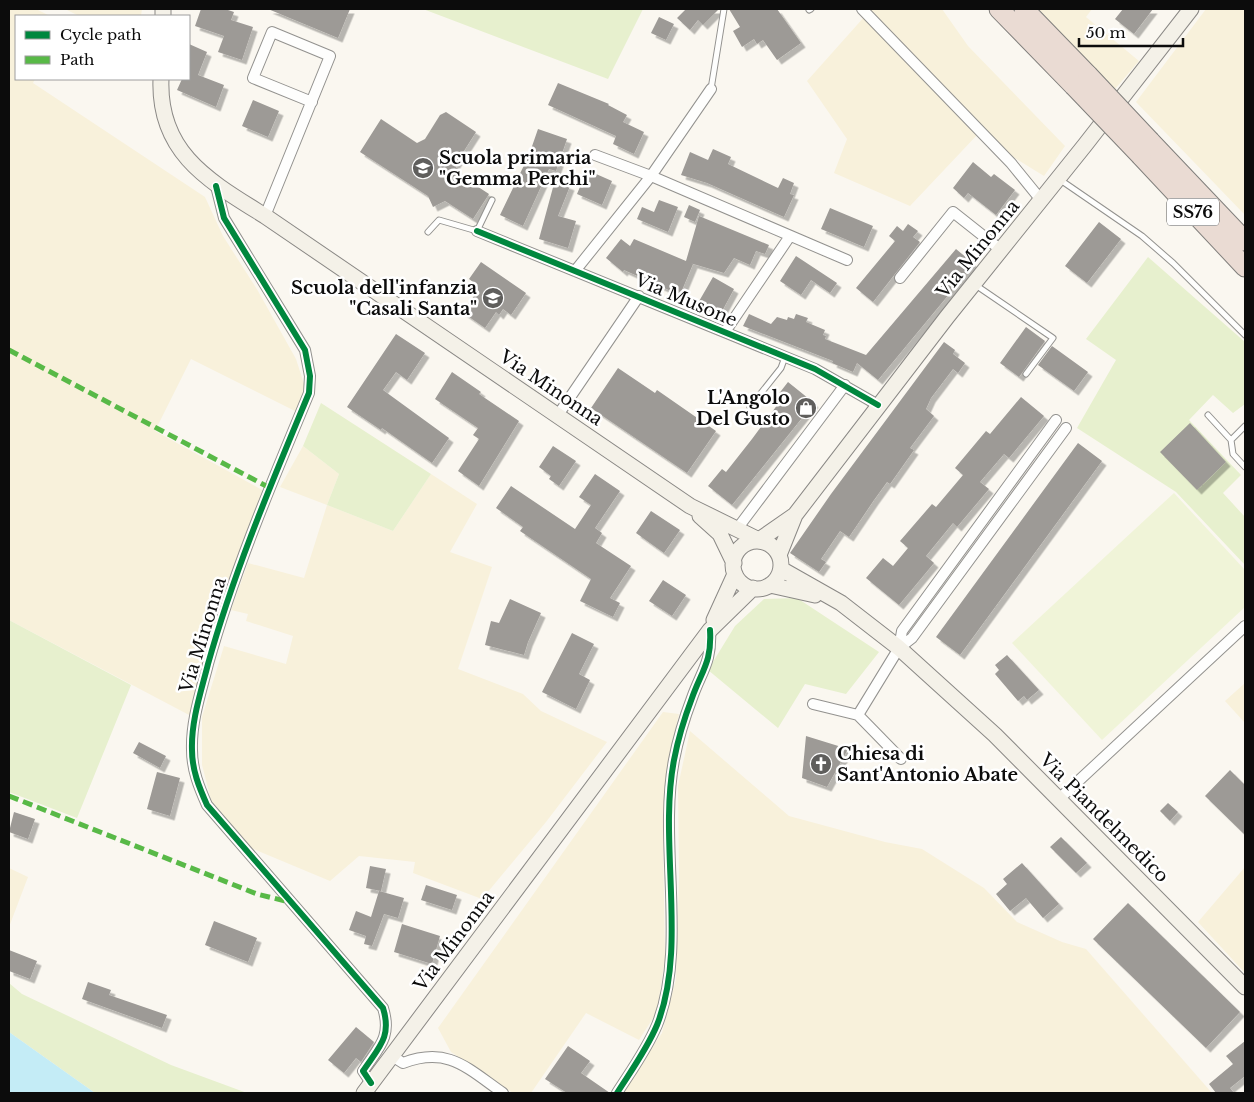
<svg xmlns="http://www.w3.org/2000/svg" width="1254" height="1102" font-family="'Libre Baskerville',serif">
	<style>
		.farmland { fill: #f8f1db }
		.green { fill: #e7f0ce }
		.pitch { fill: #f0f4d8 }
		.water { fill: #c4ecf6 }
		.building { fill: #9d9a96; filter: url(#shadow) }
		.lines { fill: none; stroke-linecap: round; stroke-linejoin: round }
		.lane-casing { stroke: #93928f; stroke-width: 7 }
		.street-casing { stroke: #93928f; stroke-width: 12 }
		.secondary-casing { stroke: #8a8885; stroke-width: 17 }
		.highway-casing { stroke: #807f7c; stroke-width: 21 }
		.lane { stroke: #fefefd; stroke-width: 5 }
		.street { stroke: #fefefd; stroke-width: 10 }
		.secondary { stroke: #f4f1e8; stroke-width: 15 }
		.highway { stroke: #eadbd3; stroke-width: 19 }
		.highway-bridge-casing { stroke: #807f7c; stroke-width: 21; stroke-linecap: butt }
		.highway-bridge { stroke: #eadbd3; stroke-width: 19 }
		.quiet { stroke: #58b947; stroke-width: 5; stroke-dasharray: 10 5; stroke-linecap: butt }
		.cycleway-casing { stroke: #fff; stroke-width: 9 }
		.cycleway { stroke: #00873e; stroke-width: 6 }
		.labels { text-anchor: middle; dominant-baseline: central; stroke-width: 5; stroke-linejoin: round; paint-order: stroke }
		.shield { fill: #fff; stroke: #555; stroke-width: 1 }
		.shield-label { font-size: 16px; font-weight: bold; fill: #0c0c0c }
		.poi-label { font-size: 18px; font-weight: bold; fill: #0c0c0c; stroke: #fff; text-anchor: start }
		.street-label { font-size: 18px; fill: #0c0c0c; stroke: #fff }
	</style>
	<defs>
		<filter id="shadow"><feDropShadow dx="4.5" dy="4.5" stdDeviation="0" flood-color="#0004"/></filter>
	</defs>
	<rect width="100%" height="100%" fill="#faf7f0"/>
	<path class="farmland" d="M9 9H36L50 16H16V79H35L33 83 205 197 223 236 258 291 296 359 305 387 297 412 191 359 155 431 264 491 215 622 191 716 9 620Z
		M65 9H142L141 16H79Z
		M870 9H942L968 46 1065 146 1044 176 1005 152Z
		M1038 9H1092L1086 17 1139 61 1115 89Z
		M1206 9H1245V215L1136 102Z
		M865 16 978 134 910 206 834 173 847 139 807 81Z
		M303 446 339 474 327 505 393 531 431 474 477 504 450 552 492 567 458 669 523 694 541 711 607 742 546 822 482 899 413 873 415 862 359 856 330 881 251 848 211 800 202 765V717L224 646 286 664 293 636 246 621 248 614 231 610 248 563 304 578 327 505 280 487Z
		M1245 683V723L1225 701Z
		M663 712 679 714 669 757 663 843 665 958 657 1012 639 1040 586 1013 531 1093H513L451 1052 438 1028Z
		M690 731 789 816 885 842 922 849 984 888 1017 922 1062 942 1086 949 1212 1093H621L662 1033 676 979 679 877 678 786Z
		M1245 867V973L1198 922Z
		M9 868 28 877 9 927Z"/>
	<path class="green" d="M423 9H643L608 79Z
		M1148 257 1245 342V404L1233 413 1213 395 1189 420 1241 475 1223 493 1245 517V565L1176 492 1077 428 1116 360 1086 339Z
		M321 403 431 474 393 531 327 505 339 474 303 446Z
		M797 598 879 652 846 694 805 684 778 728 708 670 735 626 764 599Z
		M9 620 131 685 77 818 9 792Z
		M9 983 22 994 171 1065 247 1093H95L9 1032Z"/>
	<path class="pitch" d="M1174 493 1245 570V607L1102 740 1012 643Z"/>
	<path class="water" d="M9 1032 95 1093H9Z"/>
	<path class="building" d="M201 9H225L234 12 231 20 253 27 242 60 218 52 224 36 195 26Z
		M268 9H350L338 38Z
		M686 9H719L703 25 698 20 690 30 677 18Z
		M729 9H777L801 43 777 60 763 40 757 44 754 39 742 47 733 31 740 27Z
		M1123 9H1153L1134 34 1115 19Z
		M659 17 674 24 666 40 651 33Z
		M189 44 207 52 198 75 224 85 216 107 177 90 182 79H189Z
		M558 83 609 104 608 105 627 115 623 122 644 132 634 154 613 144 616 136 548 105Z
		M253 100 279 111 268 137 242 126Z
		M446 112 476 132 455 165 460 175 489 194 473 219 445 201 433 207 428 196 360 152 381 119 417 143 425 139 440 115Z
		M538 129 567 139 556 171 549 169 523 226 500 215 529 155Z
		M713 149 731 157 728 164 778 188 783 178 794 183 790 194 794 195 784 217 707 183 681 175 690 152 708 160Z
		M973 162 991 177 994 174 1015 190 996 215 968 193 964 198 953 188Z
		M587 170 612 181 602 205 577 194Z
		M555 180 570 186 558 216 576 221 568 248 539 239Z
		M659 200 678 207 668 232 637 219 642 207 654 212Z
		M689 205 700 210 695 222 684 217Z
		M830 208 873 226 864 247 821 229Z
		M699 216 769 245 765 254 756 251 750 265 734 258 724 273 690 263 693 264 680 295 624 270 623 272 606 258 621 239 630 246 634 239 686 261Z
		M1099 222 1121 239 1087 283 1065 266Z
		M908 224 918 231 913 237 920 242 873 302 856 288 895 241 889 236 897 226 903 231Z
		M956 249 974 264 878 380 857 363 853 372 832 363 833 361 743 326 749 314 771 324 777 317 787 320 788 317 794 319 796 314 808 318 806 322 825 330 823 335 826 336 825 339 866 355Z
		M796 256 837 283 830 293 811 280 801 295 780 281Z
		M481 262 526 293 511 315 503 309 499 315 496 312 485 328 462 312 477 292 474 290 477 285 469 279Z
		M713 277 734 289 720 315 698 303Z
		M1026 327 1045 341 1019 377 1000 363Z
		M396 334 425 353 407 380 396 372 383 390 449 438 432 463 382 428 381 430 347 407Z
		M944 342 955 350 953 354 965 363 958 373 953 369 931 398 926 409 934 416 910 448 914 450 890 484 887 482 874 500 849 537 840 531 821 559 826 562 819 572 790 553 831 494Z
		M1052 346 1088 372 1074 391 1038 365Z
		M618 368 655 393 657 390 716 431 687 473 591 408Z
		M452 372 481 392 479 394 519 421 479 486 458 471 479 439 473 435 478 428 435 399Z
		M788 382 814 403 732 505 708 486 722 469 726 472 752 439 778 404 774 400Z
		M1021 397 1044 416 1009 458 1004 454 980 482 989 489 957 527 953 523 926 556 934 563 899 605 866 578 883 558 893 566 908 548 900 541 932 504 936 507 963 475 955 468 986 431 990 434Z
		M1190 423 1226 462 1197 490 1160 452Z
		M1078 443 1102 461 960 655 936 637Z
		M553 446 576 461 559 486 549 479 551 476 539 467Z
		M595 474 620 491 595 528 602 533 596 543 631 566 610 598 620 603 613 617 580 601 591 579 520 531 523 527 496 508 511 486 575 529 591 505 579 497Z
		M651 511 680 530 664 553 636 533Z
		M663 580 686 595 672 616 649 601Z
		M510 599 541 613 528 642 524 655 485 645 491 621 499 623Z
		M572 633 594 644 579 674 590 680 576 709 542 692Z
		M1007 655 1039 690 1027 700 1024 696 1018 701 995 674 999 670 995 665Z
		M806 736 848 749 827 787 802 778Z
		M139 742 166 756 160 768 133 753Z
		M1230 770 1245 785V835L1205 796Z
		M157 772 180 778 170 816 147 809Z
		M1168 803 1178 812 1170 821 1160 811Z
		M14 812 35 819 28 839 9 832Z
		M1061 837 1087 863 1076 873 1050 847Z
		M1022 863 1059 904 1043 918 1026 898 1010 911 996 894 1007 884 1003 879Z
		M370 866 386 869 381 891 366 888Z
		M426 885 457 895 452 910 421 900Z
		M379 891 404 898 398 918 384 914 372 946 364 944 366 936 349 930 356 911 371 917Z
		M1128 903 1240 1012 1206 1048 1093 939Z
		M214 921 257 938 248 962 205 945Z
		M402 924 440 936 432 964 394 952Z
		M9 950 37 961 30 979 9 971Z
		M88 982 111 990 109 995 167 1015 162 1028 82 999Z
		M356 1027 374 1042 361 1062 356 1058 344 1073 328 1060Z
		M1245 1041V1076L1230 1088 1234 1093H1216L1209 1084 1233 1064 1226 1056Z
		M568 1046 590 1061 581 1073 610 1093H567L545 1079Z"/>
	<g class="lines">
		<g class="lane-casing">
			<path id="lane" d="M809 10 811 9
				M711 89 724 9
				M1059 179 1142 236 1173 263 1245 335
				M428 232 439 220 477 231 492 200
				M974 284 1053 338 1026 374
				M750 407 781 368 785 357
				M1208 415 1231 440 1233 454 1245 467
				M1231 440 1245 426"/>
		</g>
		<g class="street-casing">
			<path id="street" d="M862 9 1011 163 1041 200
				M595 155 651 176 711 89
				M216 186 224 218 305 350 310 376 309 393C272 482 234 571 208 664 201 692 191 721 192 750 192 770 199 787 207 805L383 1008C392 1037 379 1047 363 1071L371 1083
				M265 216 330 56 272 32 253 78 312 102
				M477 231 815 369 878 405
				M575 271 651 176 847 260
				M900 278 953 212 1001 250
				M725 332 790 236
				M558 415 639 296
				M737 529 845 385
				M899 648 912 638 1066 428
				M813 704 858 715 899 648 902 631 1056 420
				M858 715 901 759
				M1059 799 1245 626
				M392 1056 403 1063C448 1046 467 1068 503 1093
				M617 1093C631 1071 647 1049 657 1025 688 947 658 843 674 760 678 739 684 719 692 698 702 670 712 662 710 630"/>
		</g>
		<g class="secondary-casing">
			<path id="secondary" d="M163 16V9
				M161 79C158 153 209 181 265 216L690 506 759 540 795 515
				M700 516 720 534 734 563
				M733 565a24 24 0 1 1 48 0a24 24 0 1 1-48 0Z
				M779 555 795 515 947 317 1085 145 1191 9
				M781 569 841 603 899 648 995 735 1245 987
				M770 585 815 595
				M714 620 735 574
				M364 1093 710 630 753 588"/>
		</g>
		<g class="highway-casing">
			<path id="highway" d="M999 9 1074 86
				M1024 9 1088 75
				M1150 141 1245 241
				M1141 156 1245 267"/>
		</g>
		<use href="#lane" class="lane"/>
		<use href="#street" class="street"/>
		<use href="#secondary" class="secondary"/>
		<use href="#highway" class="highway"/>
		<g class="highway-bridge-casing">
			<path id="highway-bridge" d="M1088 75 1150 141
				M1074 86 1141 156"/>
		</g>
		<use href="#highway-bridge" class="highway-bridge"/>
		<path class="quiet" d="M9 350 270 488
			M9 796 257 894 289 902"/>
		<g class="cycleway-casing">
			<path id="cycleway" d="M216 186 224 218 305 350 310 376 309 393C272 482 234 571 208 664 201 692 191 721 192 750 192 770 199 787 207 805L383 1008C392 1037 379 1047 363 1071L371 1083
				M477 231 815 369 878 405
				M617 1093C631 1071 647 1049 657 1025 688 947 658 843 674 760 678 739 684 719 692 698 702 670 712 662 710 630"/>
		</g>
		<use href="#cycleway" class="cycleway"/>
	</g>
	<defs>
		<g id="school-disc" transform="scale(1.125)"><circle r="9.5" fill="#5f5e5c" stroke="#fff"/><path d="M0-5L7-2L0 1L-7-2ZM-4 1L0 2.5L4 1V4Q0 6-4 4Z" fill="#fff"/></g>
		<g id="shop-disc" transform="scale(1.125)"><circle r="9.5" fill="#5f5e5c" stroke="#fff"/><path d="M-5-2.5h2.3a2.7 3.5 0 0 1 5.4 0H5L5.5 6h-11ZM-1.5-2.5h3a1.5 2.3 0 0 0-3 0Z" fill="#fff"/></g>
		<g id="church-disc" transform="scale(1.125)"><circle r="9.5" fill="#5f5e5c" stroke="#fff"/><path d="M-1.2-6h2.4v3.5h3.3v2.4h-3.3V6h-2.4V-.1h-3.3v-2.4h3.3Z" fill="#fff"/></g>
	</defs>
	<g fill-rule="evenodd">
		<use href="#school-disc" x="423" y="168"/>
		<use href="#school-disc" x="493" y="298"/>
		<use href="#shop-disc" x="806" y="408"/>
		<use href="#church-disc" x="821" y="764"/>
	</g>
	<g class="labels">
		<rect class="shield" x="1167" y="198.5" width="52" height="27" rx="4"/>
		<g class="shield-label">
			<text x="1193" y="212">SS76</text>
		</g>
		<g class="poi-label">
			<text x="439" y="158">Scuola primaria<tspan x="439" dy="21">"Gemma Perchi"</tspan></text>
			<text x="477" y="288" text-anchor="end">Scuola dell'infanzia<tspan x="477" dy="21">"Casali Santa"</tspan></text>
			<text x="790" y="398" text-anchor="end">L'Angolo<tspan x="790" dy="21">Del Gusto</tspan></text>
			<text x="837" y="754">Chiesa di<tspan x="837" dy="21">Sant'Antonio Abate</tspan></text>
		</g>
		<g class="street-label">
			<text transform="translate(978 249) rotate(-51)">Via Minonna</text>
			<text transform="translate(686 300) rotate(23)">Via Musone</text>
			<text transform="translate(551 388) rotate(34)">Via Minonna</text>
			<text transform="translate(203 635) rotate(-73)">Via Minonna</text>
			<text transform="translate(1104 818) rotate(45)">Via Piandelmedico</text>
			<text transform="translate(454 941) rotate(-53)">Via Minonna</text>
		</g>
	</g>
	<rect width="1254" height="1102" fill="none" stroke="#0c0c0c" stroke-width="20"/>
	<rect x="15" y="15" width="175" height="65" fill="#ffffff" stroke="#9e9e9e"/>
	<rect x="25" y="31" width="25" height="8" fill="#00873e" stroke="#9e9e9e"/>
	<text x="60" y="40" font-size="15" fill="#0c0c0c">Cycle path</text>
	<rect x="25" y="56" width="25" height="8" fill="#58b947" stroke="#9e9e9e"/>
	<text x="60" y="65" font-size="15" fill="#0c0c0c">Path</text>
	<path d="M1079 38v8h104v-8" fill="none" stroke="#0c0c0c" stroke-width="2.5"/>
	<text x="1086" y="38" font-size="15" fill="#0c0c0c" stroke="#ffffff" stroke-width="4" paint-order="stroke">50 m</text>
</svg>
